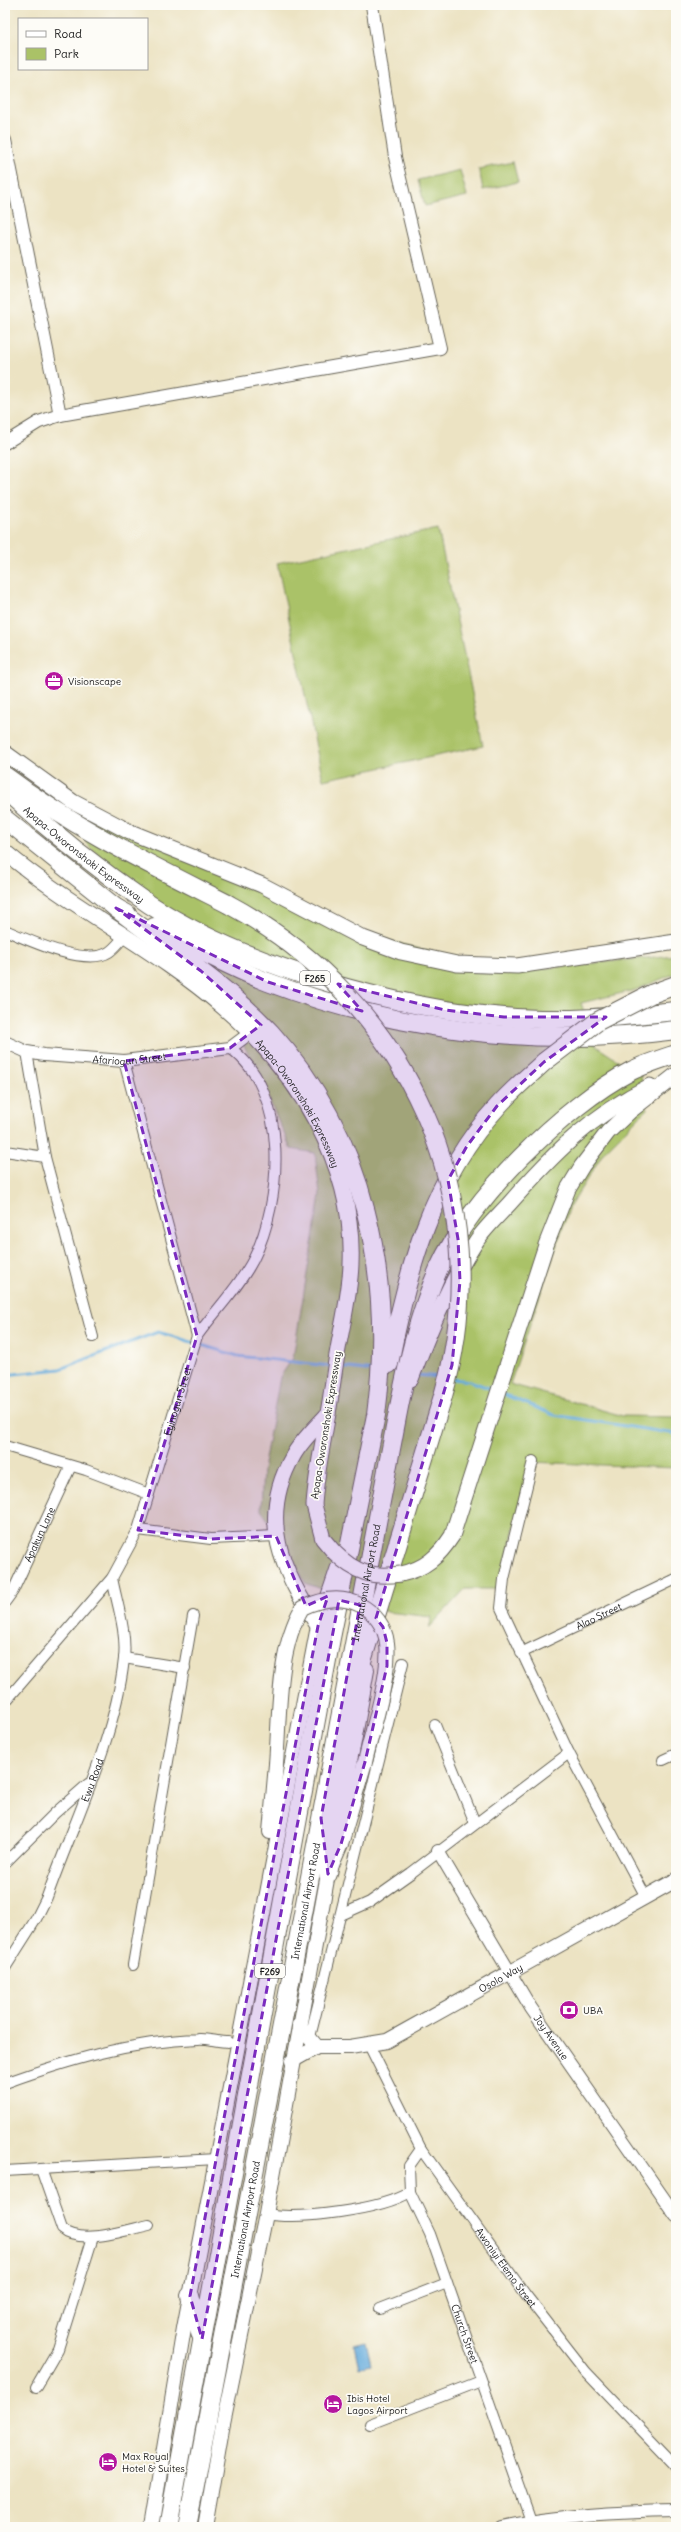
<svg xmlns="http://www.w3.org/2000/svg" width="681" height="2532" font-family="Delius,sans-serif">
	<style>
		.green { fill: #aac267; stroke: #636f42 }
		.water { fill: #66acdc; stroke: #41647c }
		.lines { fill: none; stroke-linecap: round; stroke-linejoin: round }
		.stream { stroke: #66acdc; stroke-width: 3 }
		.minor-casing { stroke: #656256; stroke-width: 12 }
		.tertiary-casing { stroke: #656256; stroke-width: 14 }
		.secondary-casing { stroke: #656256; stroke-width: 16 }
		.primary-casing { stroke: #656256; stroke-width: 17 }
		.motorway-casing { stroke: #656256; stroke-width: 20 }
		.minor { stroke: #fff; stroke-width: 10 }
		.tertiary { stroke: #fff; stroke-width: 12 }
		.secondary { stroke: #fff; stroke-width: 14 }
		.primary { stroke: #fff; stroke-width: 15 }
		.motorway { stroke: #fff; stroke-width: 18 }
		.secondary-bridge-casing { stroke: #656256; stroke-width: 16; stroke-linecap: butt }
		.primary-bridge-casing { stroke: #656256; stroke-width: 17; stroke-linecap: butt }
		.motorway-bridge-casing { stroke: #656256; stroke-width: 20; stroke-linecap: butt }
		.secondary-bridge { stroke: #fff; stroke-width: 14 }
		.primary-bridge { stroke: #fff; stroke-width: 15 }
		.motorway-bridge { stroke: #fff; stroke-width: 18 }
		.marked { fill: #7b2cbf; fill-opacity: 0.2; stroke: #7b2cbf; stroke-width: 3; stroke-dasharray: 8 5; stroke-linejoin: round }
		.labels { text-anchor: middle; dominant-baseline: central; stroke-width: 3.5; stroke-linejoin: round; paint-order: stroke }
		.shield { fill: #fdfcf7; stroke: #605f5e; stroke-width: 1 }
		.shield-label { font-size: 9px; font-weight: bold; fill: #1c1c1c }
		.poi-label { font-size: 10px; fill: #1c1c1c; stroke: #fdfcf7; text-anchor: start }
		.street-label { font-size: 10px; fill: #1c1c1c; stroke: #fdfcf7 }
	</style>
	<rect width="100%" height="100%" fill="#fdfcf7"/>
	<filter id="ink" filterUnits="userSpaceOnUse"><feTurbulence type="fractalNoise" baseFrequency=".025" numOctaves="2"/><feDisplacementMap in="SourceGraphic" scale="8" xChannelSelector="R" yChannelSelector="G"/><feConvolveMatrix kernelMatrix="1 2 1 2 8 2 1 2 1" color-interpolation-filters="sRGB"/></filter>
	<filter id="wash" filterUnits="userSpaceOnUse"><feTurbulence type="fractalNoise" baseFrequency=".012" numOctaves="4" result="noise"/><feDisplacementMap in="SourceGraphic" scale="16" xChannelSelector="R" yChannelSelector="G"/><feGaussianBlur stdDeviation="0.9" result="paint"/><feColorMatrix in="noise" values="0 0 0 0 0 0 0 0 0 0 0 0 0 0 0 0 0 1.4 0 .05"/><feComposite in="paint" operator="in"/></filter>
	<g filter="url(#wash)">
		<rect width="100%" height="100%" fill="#ece3c3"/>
		<path class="green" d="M513 162 518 182 483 190 479 169Z
			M460 170 467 196 425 206 418 180Z
			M438 529 483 746 323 780 277 563Z
			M84 807 330 925 506 972 676 955V973L635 990 581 1003 596 1046 641 1076 647 1109 604 1152 570 1206 510 1384 623 1416 676 1417V1468L530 1462 499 1589H465L429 1628 432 1617 387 1612 305 1583 290 1551 261 1510 263 1470 280 1377 293 1358 320 1195 315 1153 291 1149 255 1068 202 960 86 843Z"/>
		<path class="water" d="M366 2342 371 2365 359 2368 354 2345Z"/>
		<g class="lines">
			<path class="stream" d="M340 1367 374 1371
				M5 1375 60 1369 158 1332 238 1356 330 1366
				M417 1375 440 1377
				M453 1379 470 1381 494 1390
				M503 1394 554 1415 676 1434"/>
		</g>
	</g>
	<g filter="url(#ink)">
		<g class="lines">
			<g class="minor-casing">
				<g id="minor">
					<path d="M5 930C28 940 86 967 109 952 115 948 120 941 125 936"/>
					<path d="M27 1052 45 1157 93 1337"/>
					<path d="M5 1151 45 1157"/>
					<path d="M197 1336C215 1311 239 1287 253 1260 283 1201 290 1091 230 1048"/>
					<path d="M5 1446 86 1470 149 1494"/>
					<path d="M533 1461 504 1579 501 1608 569 1753 646 1897"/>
					<path d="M138 1530 211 1539 276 1536"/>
					<path id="s1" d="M5 1602 13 1591 71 1466"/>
					<path id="s2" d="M521 1653 676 1579"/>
					<path d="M124 1658 185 1668"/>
					<path id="s3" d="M5 1702 112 1578 138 1530 197 1336 124 1061"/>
					<path d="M435 1725 475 1823"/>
					<path d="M663 1760 676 1754"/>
					<path d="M5 1863 55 1813 88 1784"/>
					<path d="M341 1915 370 1902 411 1873 569 1753"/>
					<path d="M133 1965 193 1616"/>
					<path id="s4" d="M5 1968 36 1919 47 1897C74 1821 115 1740 124 1659 127 1632 117 1604 112 1578"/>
					<path d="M310 2037 403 1663"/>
					<path id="s5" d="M369 2045 421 2149 525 2294 586 2372 676 2466"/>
					<path d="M5 2083C66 2061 132 2041 198 2039 207 2038 218 2042 228 2042"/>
					<path id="s6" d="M421 2149 409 2166 410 2192 430 2234 531 2521"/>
					<path d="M41 2169 62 2229C81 2246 126 2230 149 2225"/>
					<path d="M5 2171 216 2159"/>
					<path d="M266 2214C299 2220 381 2210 410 2192"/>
					<path d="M380 2309 447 2283"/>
					<path d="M36 2387 58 2349 93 2237"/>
					<path d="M370 2424 481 2381"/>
				</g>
			</g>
			<g class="tertiary-casing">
				<g id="tertiary">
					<path d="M5 140 60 415"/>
					<path d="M5 443 39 422 60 415 440 348 395 157 372 5"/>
					<path id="s7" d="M5 1042 27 1052 44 1055 124 1061 230 1048 250 1033"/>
					<path id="s8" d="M438 1851 531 2008 676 2216"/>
					<path d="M501 2527C558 2515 617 2512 676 2511"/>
				</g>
			</g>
			<g class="secondary-casing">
				<g id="secondary">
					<path d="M270 1832 276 1764"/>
					<path d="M299 2025 317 2047"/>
					<path id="s9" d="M292 2061 317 2047H350L387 2041 676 1880"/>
					<path d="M151 2527 184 2328 318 1626 339 1564"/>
					<path d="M205 2527 222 2429 266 2214 328 1874 341 1844 365 1762"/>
				</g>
			</g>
			<g class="primary-casing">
				<g id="primary">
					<path d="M5 753 73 802 130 832 262 885 363 938 401 952 457 964 517 966 676 942"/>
					<path id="s10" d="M5 852C73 909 156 949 223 1007 297 1071 355 1164 351 1264 350 1293 343 1321 338 1349 334 1370 332 1392 328 1413 323 1444 316 1474 314 1505L323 1539 334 1552"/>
					<path d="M411 1379C429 1332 449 1283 477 1240 486 1227 499 1215 509 1204 553 1154 590 1116 650 1086"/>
					<path d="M401 1574C425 1569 439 1556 452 1536L546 1245 568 1189 582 1166 608 1132 630 1111 676 1075"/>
					<path d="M318 1626C282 1570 257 1519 293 1456 301 1441 316 1427 328 1414"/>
				</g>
			</g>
			<g class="motorway-casing">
				<g id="motorway">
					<path d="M5 776C74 828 151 865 228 904"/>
					<path id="s11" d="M5 790C50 831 99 870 149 904 242 965 393 1008 504 1017 561 1022 619 1017 676 1011"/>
					<path d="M5 819 116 908 127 914"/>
					<path d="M116 908C168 948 226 985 271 1033 366 1137 394 1279 376 1415L331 1638 168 2527"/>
					<path d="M154 927C192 946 229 967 268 982 396 1031 540 1048 676 1030"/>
					<path d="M651 994 676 985"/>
					<path d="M389 1364C407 1272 432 1177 498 1106 512 1090 529 1076 544 1062"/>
					<path d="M355 1684 443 1396"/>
					<path d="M328 1874 365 1670"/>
					<path d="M190 2296 201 2335"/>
					<path id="s12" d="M187 2527 397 1417C407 1366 418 1315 439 1268 469 1200 565 1105 631 1071 645 1064 661 1059 676 1054"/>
				</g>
			</g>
			<use href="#minor" class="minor"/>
			<use href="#tertiary" class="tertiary"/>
			<use href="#secondary" class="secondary"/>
			<use href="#primary" class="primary"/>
			<use href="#motorway" class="motorway"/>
			<g class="secondary-bridge-casing">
				<path id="secondary-bridge" d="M276 1764C280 1715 277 1651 302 1608 321 1599 341 1595 360 1605 374 1612 385 1626 387 1643 391 1674 372 1730 365 1762"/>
			</g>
			<g class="primary-bridge-casing">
				<path id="primary-bridge" d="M334 1552C355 1573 372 1578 401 1574"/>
			</g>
			<g class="motorway-bridge-casing">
				<path id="motorway-bridge" d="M228 904C407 1000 500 1198 443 1396
					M544 1062 598 1021 651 994"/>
			</g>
			<use href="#secondary-bridge" class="secondary-bridge"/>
			<use href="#primary-bridge" class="primary-bridge"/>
			<use href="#motorway-bridge" class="motorway-bridge"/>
		</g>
	</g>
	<path class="marked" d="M116 908 268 982 362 1011 338 984 445 1010 504 1017H606L544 1062 497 1106 467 1146 448 1180 458 1239 460 1281 452 1365 376 1618 383 1627 387 1643V1666L365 1762 341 1844 328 1874 321 1818 360 1605 339 1600 202 2339 190 2296 318 1626 328 1596 306 1606 276 1536 211 1539 138 1530 197 1336 124 1061 230 1048 261 1025 201 971Z"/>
	<defs>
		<g id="office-disc" transform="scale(1)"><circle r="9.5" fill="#b5179e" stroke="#fdfcf7"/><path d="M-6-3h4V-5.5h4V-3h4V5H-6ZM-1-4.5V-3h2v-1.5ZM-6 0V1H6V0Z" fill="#fff"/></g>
		<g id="bank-disc" transform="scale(1)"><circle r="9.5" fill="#b5179e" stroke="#fdfcf7"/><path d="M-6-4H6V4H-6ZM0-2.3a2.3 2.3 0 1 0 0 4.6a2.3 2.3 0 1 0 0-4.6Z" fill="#fff"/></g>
		<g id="hotel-disc" transform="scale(1)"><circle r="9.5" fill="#b5179e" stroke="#fdfcf7"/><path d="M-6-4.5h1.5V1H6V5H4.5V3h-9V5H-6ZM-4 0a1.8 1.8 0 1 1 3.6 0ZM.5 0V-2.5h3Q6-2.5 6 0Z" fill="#fff"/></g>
	</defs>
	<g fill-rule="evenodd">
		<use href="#office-disc" x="54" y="681"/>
		<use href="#bank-disc" x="569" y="2010"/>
		<use href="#hotel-disc" x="333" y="2404"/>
		<use href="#hotel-disc" x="108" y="2462"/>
	</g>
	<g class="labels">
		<g class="shield">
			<rect x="300" y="971" width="30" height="14" rx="3"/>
			<rect x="255" y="1964" width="30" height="14" rx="3"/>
		</g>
		<g class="shield-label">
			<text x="315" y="978">F265</text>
			<text x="270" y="1971">F269</text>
		</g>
		<g class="poi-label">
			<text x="68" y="681">Visionscape</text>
			<text x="583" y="2010">UBA</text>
			<text x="347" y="2398">Ibis Hotel<tspan x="347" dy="12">Lagos Airport</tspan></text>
			<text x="122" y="2456">Max Royal<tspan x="122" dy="12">Hotel &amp; Suites</tspan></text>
		</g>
		<g class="street-label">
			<text stroke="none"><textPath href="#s11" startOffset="102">Apapa-Oworonshoki Expressway</textPath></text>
			<text stroke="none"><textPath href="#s7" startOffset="127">Afariogun Street</textPath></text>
			<text stroke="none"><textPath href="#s10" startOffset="391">Apapa-Oworonshoki Expressway</textPath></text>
			<text stroke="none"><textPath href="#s3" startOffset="353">Eyinogun Street</textPath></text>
			<text transform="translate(326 1425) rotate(-81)">Apapa-Oworonshoki Expressway</text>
			<text stroke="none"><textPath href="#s1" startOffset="76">Apakun Lane</textPath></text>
			<text stroke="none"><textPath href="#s12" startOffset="961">International Airport Road</textPath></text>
			<text stroke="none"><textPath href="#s2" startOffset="86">Alao Street</textPath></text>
			<text stroke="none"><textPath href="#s4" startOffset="208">Ewu Road</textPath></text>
			<text stroke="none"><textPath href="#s12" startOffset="637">International Airport Road</textPath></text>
			<text stroke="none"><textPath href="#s9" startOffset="229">Osolo Way</textPath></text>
			<text stroke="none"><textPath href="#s8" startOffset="218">Joy Avenue</textPath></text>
			<text stroke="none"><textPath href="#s12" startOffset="313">International Airport Road</textPath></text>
			<text stroke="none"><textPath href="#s5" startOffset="262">Awoniyi Elemo Street</textPath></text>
			<text stroke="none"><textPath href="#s6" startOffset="199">Church Street</textPath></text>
		</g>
	</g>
	<rect width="681" height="2532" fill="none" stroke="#fdfcf7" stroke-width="20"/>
	<rect x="18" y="18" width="130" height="52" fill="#fdfcf7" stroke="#a3a29f"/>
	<rect x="26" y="31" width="20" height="6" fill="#ffffff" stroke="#a3a29f"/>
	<text x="54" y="38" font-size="12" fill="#1c1c1c">Road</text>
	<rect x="26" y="48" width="20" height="12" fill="#aac267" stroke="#a3a29f"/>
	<text x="54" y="58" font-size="12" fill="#1c1c1c">Park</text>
</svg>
